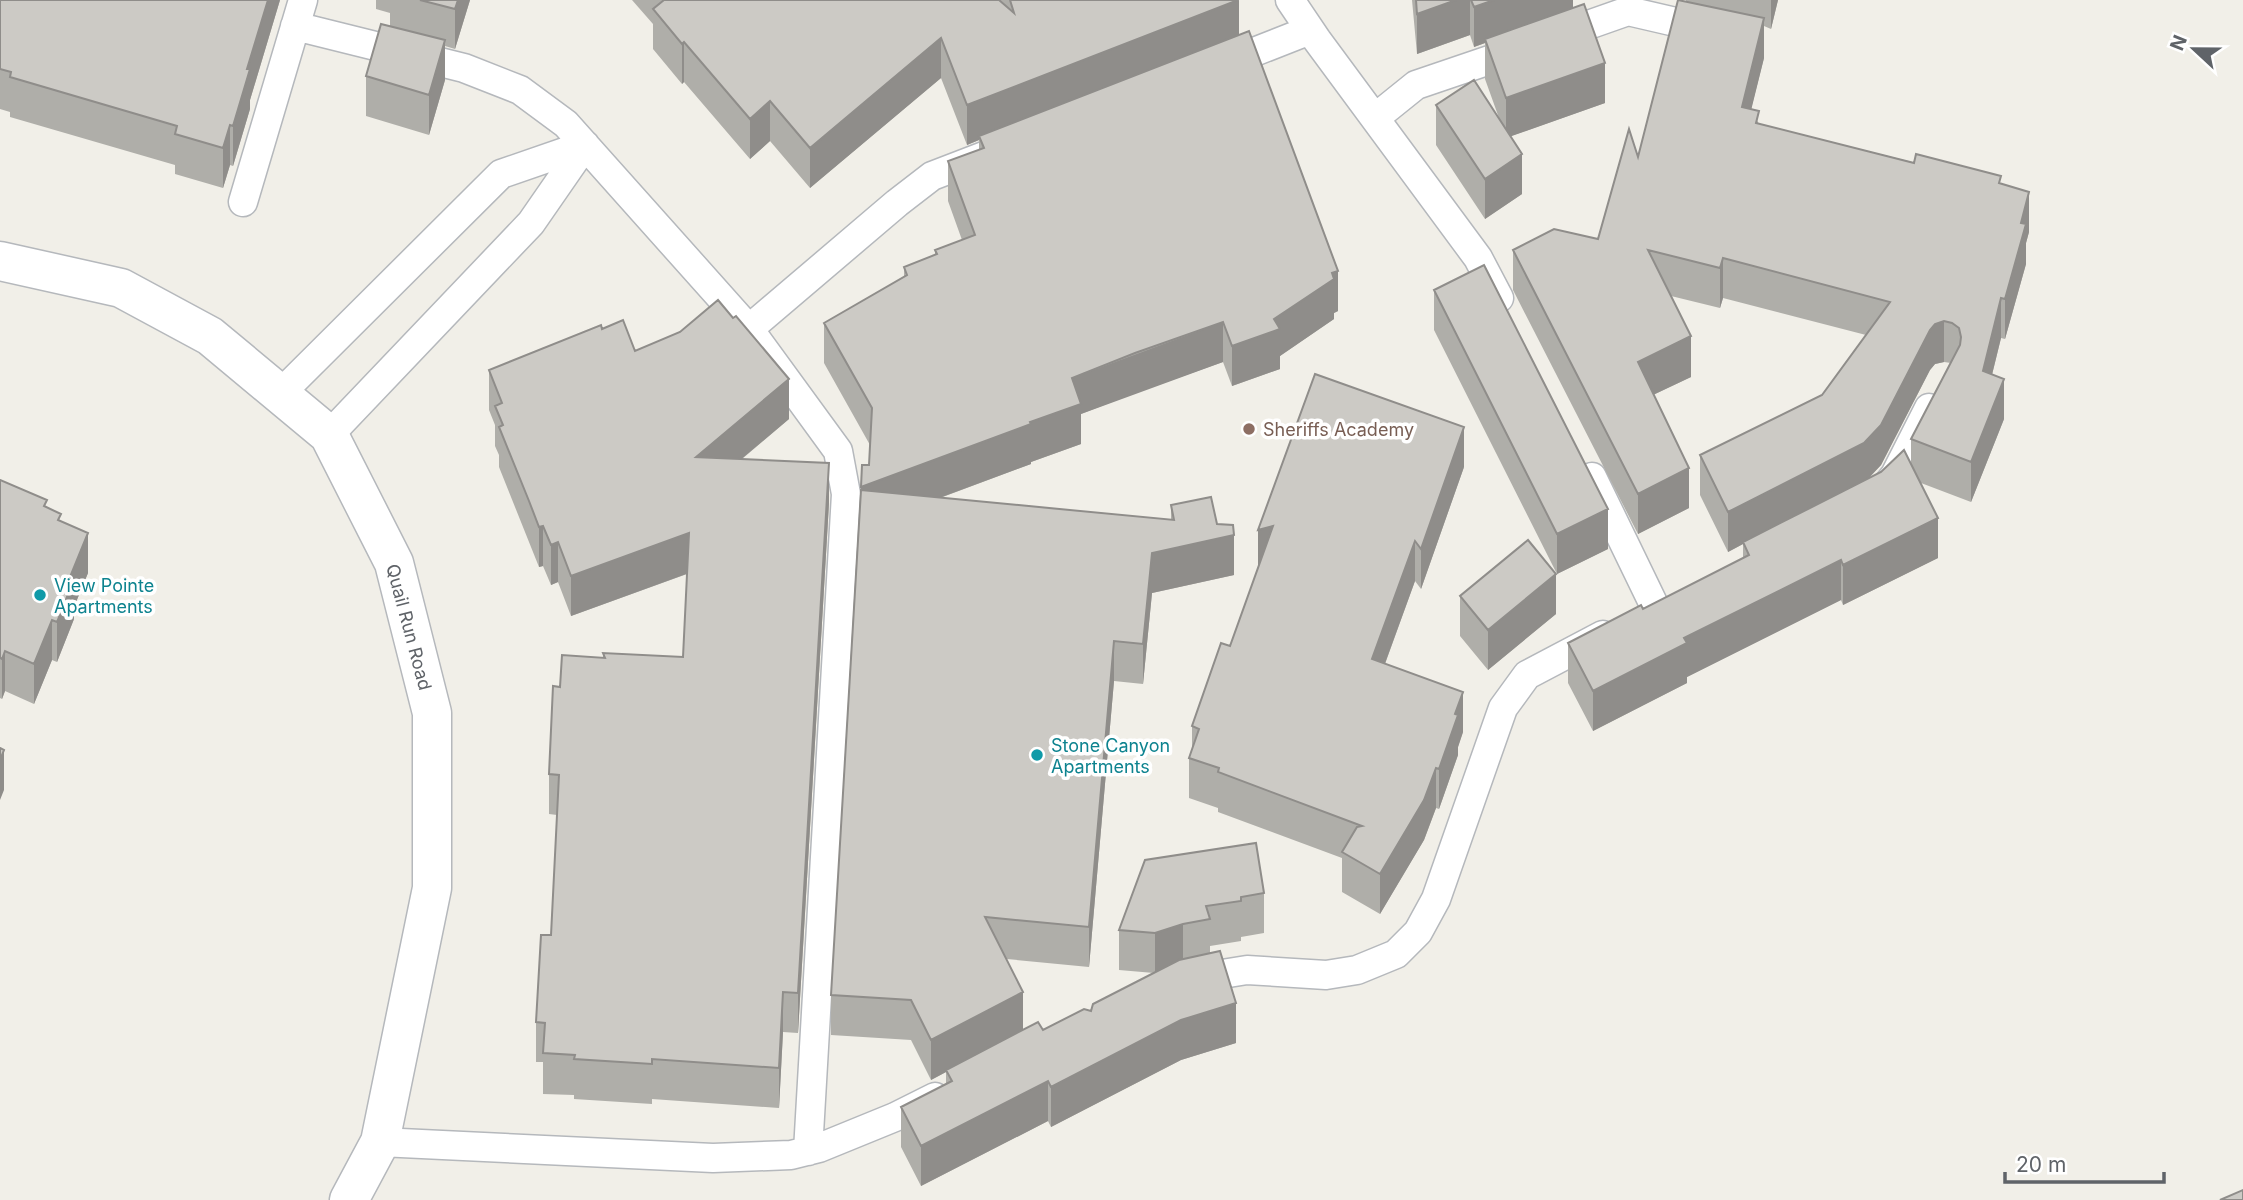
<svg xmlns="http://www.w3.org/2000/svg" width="2243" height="1200" font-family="Inter,sans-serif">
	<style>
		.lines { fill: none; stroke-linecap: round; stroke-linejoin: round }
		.service-casing { stroke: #b5b8bc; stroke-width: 31 }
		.minor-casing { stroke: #b5b8bc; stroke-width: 41 }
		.service { stroke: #fff; stroke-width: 28 }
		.minor { stroke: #fff; stroke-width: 38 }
		.wall { fill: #afaea9; fill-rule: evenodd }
		.shaded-wall { fill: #8f8d8a }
		.building { fill: #cccac5; stroke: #8f8d8a; stroke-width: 2 }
		.education-dot { fill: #8d6e63; stroke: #fff; stroke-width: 2.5 }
		.culture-dot { fill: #0f9aa8; stroke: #fff; stroke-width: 2.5 }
		.labels { text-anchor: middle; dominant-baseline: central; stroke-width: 7; stroke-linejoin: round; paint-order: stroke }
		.education-label { font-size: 18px; fill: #785e54; stroke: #fff; text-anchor: start }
		.culture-label { font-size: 18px; fill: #0d838f; stroke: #fff; text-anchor: start }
		.street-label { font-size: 18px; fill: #5f6368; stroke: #fff }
	</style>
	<rect width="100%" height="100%" fill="#f1efe8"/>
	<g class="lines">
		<g class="service-casing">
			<path id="service" d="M1290 0 1317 40 1478 258 1499 298
				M295 26 464 68 520 90 566 124 749 329 838 451 846 494 808 1151
				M1557 36 1628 11 1710 30
				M1221 65 1310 30
				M1375 118 1416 85 1519 50
				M243 202 303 0
				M749 329 897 203 932 176 984 156
				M280 394 501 174 585 145
				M329 435 531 223 585 145
				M1592 477 1655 607
				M1886 486 1895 475 1929 408
				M1191 979 1247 970 1326 975 1357 970 1396 954 1418 932 1436 899 1503 708 1527 675 1603 635
				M380 1142 713 1158 791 1155 819 1148 895 1117 935 1097"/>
		</g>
		<g class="minor-casing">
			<path id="minor" d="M0 261 121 288 210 336 329 435 394 563 432 713V888L380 1142 349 1200"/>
		</g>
		<use href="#service" class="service"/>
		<use href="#minor" class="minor"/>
	</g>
	<path class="wall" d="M0 0H280L250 100V109L233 166 230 165 223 188 175 174V165L10 117V112L0 109Z
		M376 0H470L455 49 445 46V80L429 135 366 116V76L390 27V13L376 9Z
		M632 0H1239V35L1338 311 1334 313V319L1280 356V369L1232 386 1223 362 1135 393 1081 414V444L1031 462V464L940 498 1171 520V505L1217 524 1234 575 1152 593 1143 684 1114 681 1089 967 1007 959 1023 1029 1043 1030 1091 1011 1154 973 1119 970V930L1145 860 1264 893V933L1241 937V941L1210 946V953L1236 1043 1181 1060 1051 1127 1048 1121 921 1186 901 1147V1107L946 1084V1072L931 1080 911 1040 831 1035V995L862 465H869L870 445 824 363V323L904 277V267L935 255V250L962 240 948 201V161L979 150V140L967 145 941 78 810 188 770 141 750 159 684 82 682 84 653 49V24Z
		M1412 0H1573V8L1605 103 1511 136 1522 194 1485 219 1436 145V105L1499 118 1485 79V43L1474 47 1470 35 1417 54Z
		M1686 0H1778L1771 29 1764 26V58L1751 109 1759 124 2001 184 2029 232 2026 243V264L2005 339 2001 338 1992 375 2004 419 1971 502 1921 483 1938 558 1843 605 1841 600 1687 677V683L1593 731 1568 683V643L1643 609 1743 558V544L1728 552 1700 495V455L1822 395 1866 335 1723 298 1720 308 1671 296 1691 377 1653 395 1689 508 1638 534 1513 290V250L1598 239 1638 157ZM1944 362 1951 363 1911 439V465L1869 478 1881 465 1930 370 1935 364Z
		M1434 290 1608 549 1557 574 1434 330Z
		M602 329 635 351 789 419 742 459 829 503 798 1033 783 1032 779 1108 652 1099V1104L574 1099V1095L543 1094V1062H536V1022L551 935 557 815 549 814V774L560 687 603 658V653L683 657 687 574 571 616 558 582 551 585 543 566 539 567 499 467V455L495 446V425L489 410V370Z
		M1464 467 1421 589 1415 581 1385 664 1463 732 1458 747V755L1439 809 1436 808 1424 840 1380 914 1342 892V858L1218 812V808L1189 798V758L1192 750V726L1230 646Z
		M0 480 47 507 61 522 88 573 74 607V619L57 662 52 660 34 704 5 691 2 699 0 698Z
		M1460 596 1556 614 1488 670 1460 636Z"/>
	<path class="shaded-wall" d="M268 0H280L250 100V109L233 166V126L247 69Z
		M458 0H470L455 49V9Z
		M1239 0V40L979 136V140L967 145V105Z
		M1456 0H1470V35L1417 54V14Z
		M1494 0H1573V12L1485 39V43L1474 47V7Z
		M1771 0H1778L1771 29Z
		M1764 18V58L1742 147V107Z
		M941 38V78L810 188V148Z
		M445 40V80L429 135V95Z
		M684 42V82L682 84V44Z
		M1605 63V103L1506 138V98Z
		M770 101V141L750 159V119Z
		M230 125V165L223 188V148Z
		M1522 154V194L1485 219V179Z
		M2029 192V232L2026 243V264L2005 339V299L2021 223Z
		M1723 258V298L1720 308V268Z
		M1338 271V311L1334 313V319L1280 356V369L1232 386V346L1332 273Z
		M2001 298V338L1983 411V371Z
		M1944 321V362L1935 364 1930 370 1881 465 1864 483 1743 542V544L1728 552V512L1930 330 1935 324Z
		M1223 322V362L1081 414V444L1031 462V464L861 527V487L1030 422 1072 378Z
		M1691 336V377L1638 402V362Z
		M789 379V419L696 497V457Z
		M2004 379V419L1971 502V462Z
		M1464 427V467L1421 589V549Z
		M829 463V503L798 1033V993Z
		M1689 468V508L1638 534V494Z
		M1608 509V549L1557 574V534Z
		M1938 518V558L1843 605V565Z
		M543 526V566L539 567V527Z
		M1273 526 1258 570V530Z
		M88 533V573L74 607V619L57 662V622L70 577Z
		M689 533V573L571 616V576Z
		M1234 535V575L1152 593 1143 684V644L1152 553Z
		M1415 541V581L1372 699V659Z
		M558 542V582L551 585V545Z
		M1841 560V600L1687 677V683L1593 731V691L1684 638Z
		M1556 574V614L1488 670V630Z
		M52 620V660L34 704V664Z
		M1114 641V681L1089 967V927Z
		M5 651V691L2 699V659Z
		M1463 692V732L1458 747V755L1439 809V769L1455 714Z
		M4 750V790L0 800V760Z
		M1436 768V808L1424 840 1380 914V874Z
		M1183 924V964L1155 973V933Z
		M783 992V1032L779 1108V1068Z
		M1023 992V1032L946 1070V1072L931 1080V1040Z
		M1236 1003V1043L1181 1060 1051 1127V1087L1181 1020Z
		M1048 1081V1121L921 1186V1146Z"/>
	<path class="building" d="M0 0H268L247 69H250L233 126 230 125 223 148 175 134 177 126 10 77 11 72 0 69Z
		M420 0H458L455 9Z
		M664 0H999L1014 13 1010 0H1238L967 105 941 38 810 148 770 101 750 119 684 42 682 44 653 9Z
		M1416 0H1456L1417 14Z
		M1471 0H1494L1474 7Z
		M1678 0 1764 18 1742 107 1759 111 1756 123 1914 163 1916 154 2001 176 1999 183 2029 192 2021 223 2026 224 2005 299 2001 298 1983 371 2004 379 1971 462 1911 439 1960 345 1961 337 1959 328 1952 323 1944 321 1935 324 1930 330 1881 425 1864 443 1728 512 1700 455 1822 395 1890 302 1723 258 1720 268 1648 250 1691 336 1638 362 1689 468 1638 494 1513 250 1554 229 1598 239 1629 129 1638 157Z
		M1584 4 1605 63 1506 98 1485 39Z
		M381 24 445 40 429 95 366 76Z
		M1249 31 1338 271 1332 273 1334 279 1274 319 1280 329 1232 346 1223 322 1135 353 1072 378 1081 404 1030 422 1031 424 861 487 862 465H869L872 408 824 323 907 275 904 267 937 254 935 250 975 235 948 161 984 148 979 136Z
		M1474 80 1522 154 1485 179 1436 105Z
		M1484 265 1608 509 1557 534 1434 290Z
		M718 300 733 318 736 316 789 379 696 457 829 463 798 993 783 992 779 1068 652 1059V1064L574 1059 575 1055 543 1053 545 1023 536 1022 541 935H551L559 775 549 774 553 686 560 687 562 655 605 658 603 653 683 657 689 533 571 576 558 542 551 545 543 526 539 527 529 501 499 427 503 425 495 406 502 403 489 370 601 325 602 329 623 320 635 351 680 332Z
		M1315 374 1464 427 1421 549 1415 541 1372 659 1463 692 1455 714 1458 715 1439 769 1436 768 1424 800 1380 874 1342 852 1357 827 1362 826 1218 772 1219 768 1189 758 1199 729 1192 726 1221 643 1230 646 1273 526 1258 530Z
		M1904 450 1938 518 1843 565 1841 560 1684 638 1687 643 1593 691 1568 643 1641 605 1643 609 1749 555 1743 542 1881 472Z
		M0 480 47 500 44 506 61 514 58 520 88 533 70 577 74 579 57 622 52 620 34 664 5 651 2 659 0 658Z
		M861 490 1174 520 1171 505 1211 497 1217 524 1233 525 1234 535 1152 553 1143 644 1114 641 1089 927 985 917 1023 992 931 1040 911 1000 831 995Z
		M1528 540 1556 574 1488 630 1460 596Z
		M0 748 4 750 0 760Z
		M1256 843 1264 893 1241 897V901L1206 906 1210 919 1183 924 1155 933 1119 930 1145 860Z
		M1220 951 1236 1003 1181 1020 1051 1087 1048 1081 921 1146 901 1107 952 1081 946 1070 1038 1022 1043 1030 1084 1009 1091 1011 1093 1004 1179 960Z
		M2243 1190V1200H2220Z"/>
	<circle class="education-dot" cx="1249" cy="429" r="7"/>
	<g class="culture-dot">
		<circle cx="40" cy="595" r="7"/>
		<circle cx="1037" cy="755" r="7"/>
	</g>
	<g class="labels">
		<g class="education-label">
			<text x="1263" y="429">Sheriffs Academy</text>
		</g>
		<g class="culture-label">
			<text x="54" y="585">View Pointe<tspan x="54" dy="21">Apartments</tspan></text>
			<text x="1051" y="745">Stone Canyon<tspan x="1051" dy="21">Apartments</tspan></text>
		</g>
		<g class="street-label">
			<text transform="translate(409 627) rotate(75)">Quail Run Road</text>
		</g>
	</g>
	<g transform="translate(2194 49) rotate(292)" stroke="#ffffff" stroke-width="5" paint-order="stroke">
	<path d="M0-5L12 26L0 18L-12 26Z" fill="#5f6368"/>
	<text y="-10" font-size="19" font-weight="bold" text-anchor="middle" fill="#5f6368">N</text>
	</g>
	<path d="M2005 1172v10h159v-10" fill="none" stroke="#5f6368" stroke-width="3.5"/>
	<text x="2016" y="1172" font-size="21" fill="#5f6368" stroke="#ffffff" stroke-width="5" paint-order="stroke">20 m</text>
</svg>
